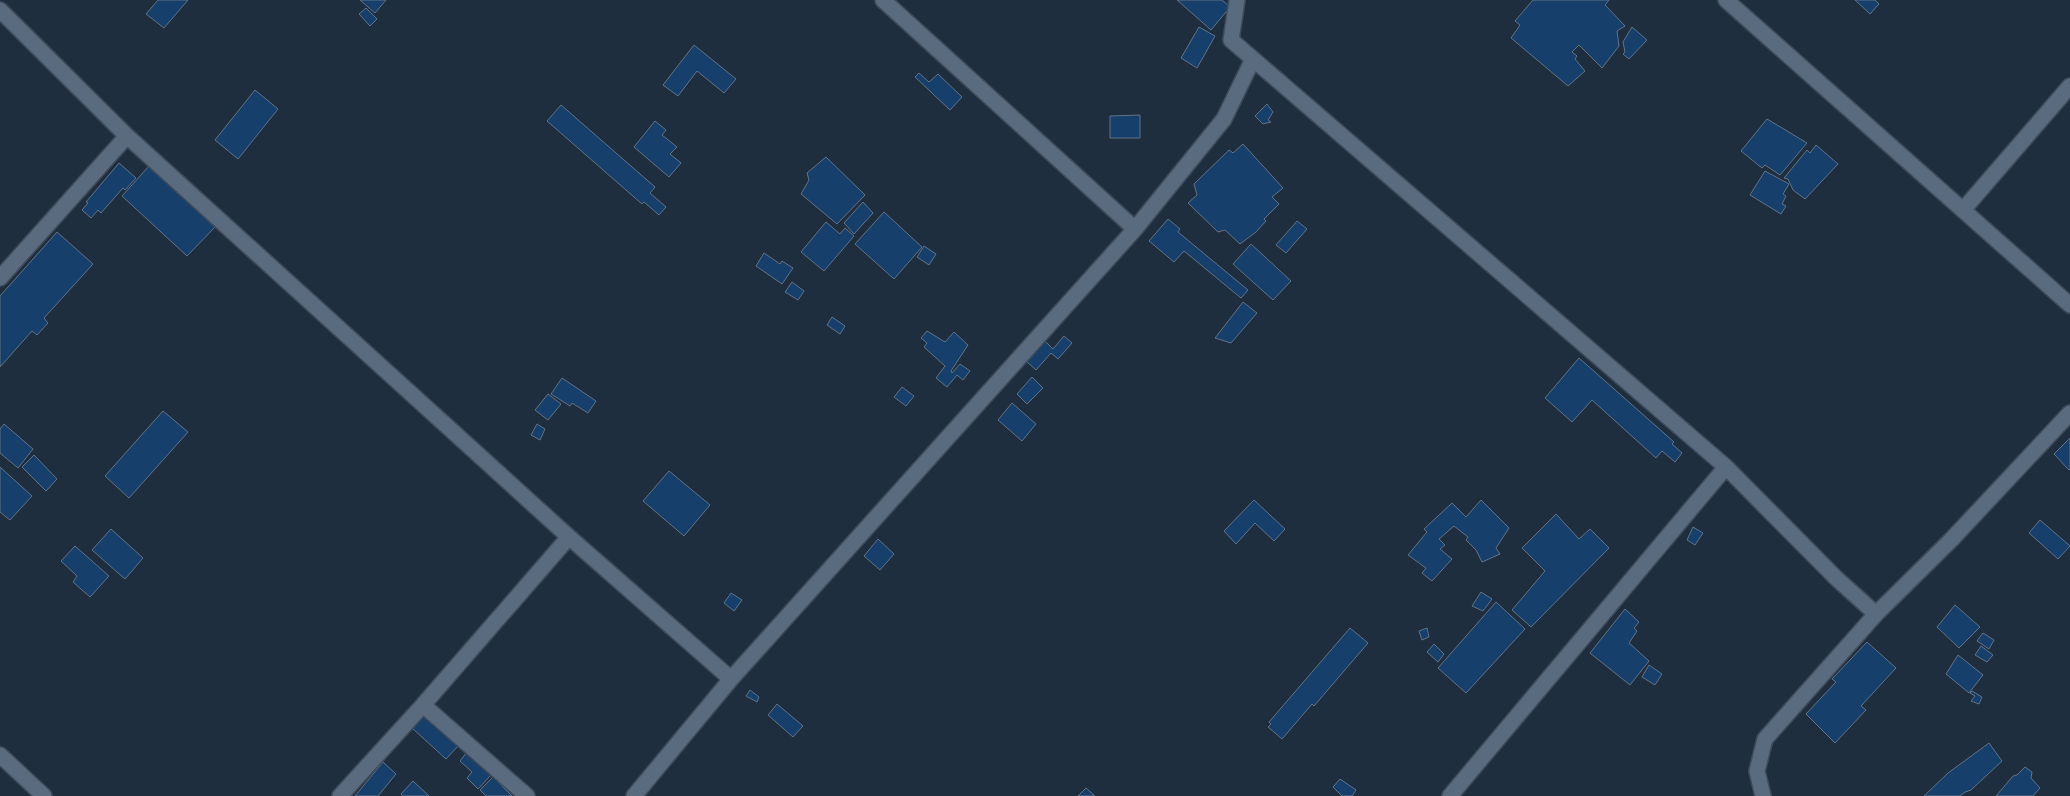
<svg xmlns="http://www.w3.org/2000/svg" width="2070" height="796" font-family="'IBM Plex Serif',serif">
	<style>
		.building { fill: #163f6b; stroke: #627387 }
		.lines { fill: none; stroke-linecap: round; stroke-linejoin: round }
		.street-casing { stroke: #3f4b5a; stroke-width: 18 }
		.street { stroke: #5a6b80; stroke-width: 15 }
	</style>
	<rect width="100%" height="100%" fill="#1f2e3f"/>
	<path class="building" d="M158 0H188L164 28 146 14Z
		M360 0H386L375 13Z
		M1177 0H1222L1230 7 1211 30Z
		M1533 0H1609L1605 5 1625 26 1617 31 1619 46 1602 68 1579 45 1572 52 1577 56 1575 59 1585 71 1568 86 1511 38 1520 25 1515 21Z
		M1855 0H1875L1879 4 1870 14Z
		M366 8 377 19 370 26 359 14Z
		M1199 27 1215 36 1197 68 1181 58Z
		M1632 27 1647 40 1629 59 1623 54 1625 52 1623 42Z
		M694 45 736 79 724 93 697 71 678 96 663 85Z
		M919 73 929 82 938 74 962 97 950 110 915 77Z
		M255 90 278 109 238 159 215 140Z
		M1267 104 1273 112 1268 120 1271 122 1263 124 1255 116Z
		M561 105 655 187 650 193 666 207 659 215 644 202 642 204 547 121Z
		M1140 115V138H1110V116Z
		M1767 119 1807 143 1780 175 1765 165 1762 168 1741 151Z
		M655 121 666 130 662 135 677 147 670 154 681 163 669 177 634 147Z
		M1243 144 1283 188 1272 197 1279 204 1264 219 1266 221 1256 232 1240 244 1225 230 1218 232 1188 203 1197 195 1194 184 1229 150 1233 153Z
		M1816 145 1838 164 1805 199 1793 190 1788 179 1784 178 1807 150 1810 153Z
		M826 157 865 195 837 224 801 194 809 180 807 173Z
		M119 163 136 178 125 190 123 188 101 213 98 210 91 218 82 210 88 203 86 202Z
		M150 165 216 226 187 256 122 196Z
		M1765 171 1789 184 1783 194 1786 196 1782 204 1786 206 1781 214 1750 195Z
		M863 202 873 213 854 234 844 223Z
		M884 212 922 247 894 279 855 244Z
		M1168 219 1180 229 1178 232 1248 290 1241 298 1184 251 1174 262 1149 241Z
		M1297 221 1307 229 1286 253 1276 245Z
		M826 222 840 234 845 228 854 236 824 271 801 252Z
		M57 232 93 264 44 318 48 323 37 335 32 331 0 367V296Z
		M1251 244 1291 281 1273 300 1233 264Z
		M924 246 936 254 929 265 917 257Z
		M764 253 780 264 782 261 793 268 782 284 756 266Z
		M792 282 804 291 798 300 785 292Z
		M1243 302 1257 313 1231 343 1215 338Z
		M832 317 845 326 840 334 827 325Z
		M927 331 945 342 954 332 968 345 951 371 952 373 960 364 970 371 963 380 957 375 947 387 936 378 945 366 924 347 927 343 921 338Z
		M1064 336 1072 343 1058 359 1051 353 1036 370 1027 362 1045 341 1053 349Z
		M1579 358 1674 442 1672 444 1682 453 1675 462 1662 451 1656 458 1592 400 1572 422 1545 398Z
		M1032 377 1043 388 1027 404 1017 394Z
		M562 378 596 401 588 413 572 403 570 406 551 394Z
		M902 387 914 396 906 406 894 397Z
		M548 394 561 404 548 420 535 410Z
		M1012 403 1036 424 1022 441 998 420Z
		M163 411 188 432 129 498 105 476Z
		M4 424 33 449 18 468 0 453V429Z
		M537 424 545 429 540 440 531 435Z
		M2070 438V469L2069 470 2054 454Z
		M34 455 57 479 46 491 22 467Z
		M0 467 32 496 10 520 0 512Z
		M669 471 710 505 684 536 643 501Z
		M1254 500 1285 529 1274 541 1255 523 1236 544 1224 531Z
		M1481 500 1509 528 1496 548 1500 554 1482 562 1476 550 1466 540 1468 537 1454 526 1439 539 1445 545 1440 549 1452 559 1432 581 1422 573 1426 568 1408 555 1427 532 1424 529 1452 503 1466 517Z
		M1556 514 1579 539 1590 529 1609 548 1531 627 1512 610 1545 571 1522 548Z
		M2040 520 2070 546 2058 559 2029 533Z
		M1693 527 1703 533 1695 545 1687 540Z
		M111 529 143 558 125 579 92 550Z
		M878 539 894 554 880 570 864 556Z
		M75 546 109 576 90 597 73 582 77 576 61 561Z
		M1481 592 1492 599 1483 611 1472 606Z
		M731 593 742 600 734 611 724 603Z
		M1496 602 1525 629 1466 693 1438 668Z
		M1955 605 1980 627 1959 648 1937 627Z
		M1625 609 1639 622 1634 628 1637 631 1629 643 1649 661 1630 685 1590 653Z
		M1350 628 1368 643 1314 706 1312 704 1282 739 1268 727 1271 724 1269 722Z
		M1427 628 1429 637 1422 640 1419 631Z
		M1983 633 1994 640 1989 649 1977 641Z
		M1867 642 1896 668 1861 706 1866 710 1835 743 1806 714 1836 682 1832 679Z
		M1434 644 1444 654 1438 662 1427 652Z
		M1981 646 1993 655 1987 662 1975 655Z
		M1958 655 1983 675 1969 693 1946 674Z
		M1649 665 1662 674 1655 685 1642 677Z
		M750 690 759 697 757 702 746 696Z
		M1972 691 1982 697 1979 704 1971 701 1975 696 1970 693Z
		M777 704 803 726 793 737 768 715Z
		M424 714 458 746 446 759 412 728Z
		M1989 743 2002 761 1971 790 1965 792 1960 796H1924L1948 773Z
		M467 752 491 775 478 789 467 778 472 772 460 761Z
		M383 762 396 774 378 796H355Z
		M2025 767 2032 772 2031 778 2040 788 2033 796H1996L2013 776 2017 775Z
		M493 777 512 796H486L480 790Z
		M1340 779 1356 790 1352 796H1342L1333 787Z
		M413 781 429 796H403L401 794Z
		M1086 788 1095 796H1078Z"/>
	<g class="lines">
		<g class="street-casing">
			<path id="street" d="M883 0 1135 229
				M1726 0 2070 305
				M0 10 127 136 569 537 731 679 1135 229 1224 119 1253 59 1231 40 1237 0
				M1253 59 1726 467 1450 796
				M1963 210 2070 86
				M0 278 127 136
				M1726 467 1836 578 1876 614 1951 540 2070 413
				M423 705 527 796
				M0 755 44 796
				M340 796 423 705 569 537
				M634 796 731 679
				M1763 796 1757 771 1765 739 1876 614"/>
		</g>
		<use href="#street" class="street"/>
	</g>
</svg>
